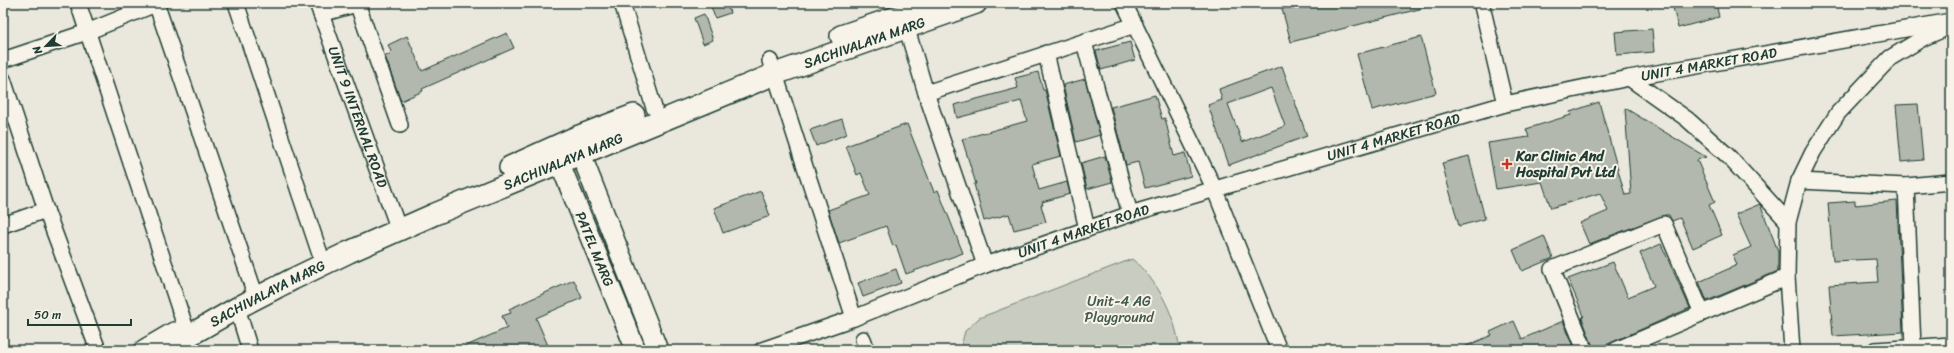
<svg xmlns="http://www.w3.org/2000/svg" width="1954" height="353" font-family="Sriracha,sans-serif">
	<style>
		.green { fill: #c8ccc1; stroke: #74847a }
		.building { fill: #b2b8ae; stroke: #1f3d34; fill-rule: evenodd }
		.lines { fill: none; stroke-linecap: round; stroke-linejoin: round }
		.minor-casing { stroke: #1f3d34; stroke-width: 18 }
		.tertiary-casing { stroke: #1f3d34; stroke-width: 22 }
		.secondary-casing { stroke: #1f3d34; stroke-width: 24 }
		.minor { stroke: #f7f3e8; stroke-width: 15 }
		.tertiary { stroke: #f7f3e8; stroke-width: 19 }
		.secondary { stroke: #f7f3e8; stroke-width: 21 }
		.poi-dot { fill: #c8321e; stroke: #f7f3e8; stroke-width: 1.5 }
		.labels { text-anchor: middle; dominant-baseline: central; stroke-width: 4; stroke-linejoin: round; paint-order: stroke }
		.street-label { font-size: 14px; fill: #1f3d34; stroke: #f7f3e8 }
		.poi-label { font-size: 14px; font-weight: bold; fill: #1f3d34; stroke: #f7f3e8; text-anchor: start }
		.park-label { font-size: 14px; fill: #415a50; stroke: #f7f3e8 }
	</style>
	<rect width="100%" height="100%" fill="#eae8dd"/>
	<filter id="ink" filterUnits="userSpaceOnUse"><feTurbulence type="fractalNoise" baseFrequency=".025" numOctaves="2"/><feDisplacementMap in="SourceGraphic" scale="8" xChannelSelector="R" yChannelSelector="G"/><feConvolveMatrix kernelMatrix="1 2 1 2 8 2 1 2 1" color-interpolation-filters="sRGB"/></filter>
	<g filter="url(#ink)">
		<path class="green" d="M1132 259C1159 282 1175 315 1180 350H960L965 331 979 318Z"/>
		<path class="building" d="M710 3H727L730 13 715 18Z
			M1306 3H1427V7L1291 42 1282 9Z
			M1672 3H1716L1719 17 1678 28Z
			M704 14 713 40 703 44 694 18Z
			M1652 29 1654 52 1617 55 1615 32Z
			M507 33 514 48 422 89 423 91 401 101 385 56 392 54 388 45 407 36 422 71Z
			M1421 37 1436 93 1372 110 1357 54Z
			M1130 42 1135 60 1101 70 1096 51Z
			M1282 66 1307 136 1229 165 1208 105 1222 100 1219 89ZM1271 88 1285 126 1242 142 1228 104Z
			M1038 72 1043 90H1045L1061 156 1032 164 1039 190 1067 182 1070 194 1042 202 1043 205H1041L1046 222 1014 230 1009 214 984 221 974 184H976L962 139 1027 121 1021 101 957 118 954 105 1018 88 1015 78Z
			M1085 79 1100 135 1076 142 1063 85Z
			M1155 95 1162 119 1165 118 1174 156 1185 153 1191 176 1145 188 1138 162 1126 165 1111 107Z
			M1599 102 1625 195 1631 194 1625 108 1706 157 1697 160 1715 202 1709 205 1722 235 1693 248 1680 218 1672 221 1669 215H1665L1589 244 1580 223 1608 211 1600 193 1551 208 1542 182 1496 189 1488 143 1529 137 1526 129 1571 115 1570 112Z
			M1918 104 1923 160 1901 162 1896 105Z
			M842 119 847 134 816 146 810 130Z
			M907 124 934 192 938 190 963 253 906 274 896 245 893 246 886 226 839 243 828 210 870 195 861 173 857 175 846 146Z
			M1105 156 1112 182 1087 189 1081 163Z
			M1469 156 1485 219 1459 226 1442 163Z
			M761 191 770 216 723 233 714 208Z
			M1855 201V205L1897 201 1903 332 1833 336 1829 285 1878 282 1876 259 1833 261 1828 203Z
			M1760 204 1778 251V271L1707 301 1699 282 1737 265 1733 255 1751 247 1736 214Z
			M1544 236 1553 258 1522 271 1513 250Z
			M1661 244 1690 308 1594 350 1582 318 1584 316 1568 279 1613 262 1628 297 1654 286 1640 253Z
			M896 269 901 283 863 297 858 283Z
			M574 280 582 298 536 318 550 350H457L507 328 502 316 511 313 509 309Z
			M1514 321 1522 339 1563 321 1575 350H1457L1492 335 1490 332Z"/>
		<g class="lines">
			<g class="minor-casing">
				<g id="minor">
					<path d="M78 3 185 326"/>
					<path d="M156 3 253 288"/>
					<path d="M236 3 320 254"/>
					<path id="s1" d="M317 3 399 230"/>
					<path d="M357 3 400 125"/>
					<path d="M622 3 654 108"/>
					<path d="M1124 3 1214 188 1279 350"/>
					<path d="M1482 6 1505 104"/>
					<path d="M321 14 360 3"/>
					<path d="M904 19 926 93 985 265"/>
					<path d="M1084 42 1130 214"/>
					<path d="M1046 53 1087 229"/>
					<path d="M3 60 87 32 158 3"/>
					<path d="M770 61 775 74 854 318"/>
					<path d="M1629 78 1687 119 1728 156 1788 222"/>
					<path d="M3 79 46 210 98 350"/>
					<path d="M926 93 1135 25"/>
					<path d="M1799 181 1906 186 1913 347"/>
					<path d="M1906 186 1951 182"/>
					<path d="M3 225 46 210"/>
					<path d="M237 308 250 350"/>
					<path d="M863 339 867 350"/>
					<path id="s2" d="M762 350 854 318 985 265 1130 214 1505 104 1629 78 1951 21"/>
					<path d="M1585 350 1552 269 1664 224 1702 313"/>
					<path d="M1616 350 1787 277"/>
					<path d="M1792 350 1787 277 1788 222 1799 181 1813 152 1838 113 1890 58 1923 38 1944 29"/>
					<path d="M1875 350 1951 345"/>
				</g>
			</g>
			<g class="tertiary-casing">
				<g id="tertiary">
					<path d="M575 139 658 350"/>
					<path id="s3" d="M554 149 636 350"/>
				</g>
			</g>
			<g class="secondary-casing">
				<g id="secondary">
					<path d="M841 36 937 3"/>
					<path d="M510 167 574 138 634 115"/>
					<path d="M145 350 174 333"/>
					<path id="s4" d="M164 350 237 308 293 279 349 252 435 214 775 74 976 3"/>
				</g>
			</g>
			<use href="#minor" class="minor"/>
			<use href="#tertiary" class="tertiary"/>
			<use href="#secondary" class="secondary"/>
		</g>
	</g>
	<path class="poi-dot" d="M1505 158h4v4h4v4h-4v4h-4v-4h-4v-4h4z"/>
	<g class="labels">
		<g class="street-label">
			<text stroke="none"><textPath href="#s4" startOffset="766">SACHIVALAYA MARG</textPath></text>
			<text stroke="none"><textPath href="#s2" startOffset="991">UNIT 4 MARKET ROAD</textPath></text>
			<text stroke="none"><textPath href="#s1" startOffset="121">UNIT 9 INTERNAL ROAD</textPath></text>
			<text stroke="none"><textPath href="#s2" startOffset="667">UNIT 4 MARKET ROAD</textPath></text>
			<text stroke="none"><textPath href="#s4" startOffset="442">SACHIVALAYA MARG</textPath></text>
			<text stroke="none"><textPath href="#s2" startOffset="343">UNIT 4 MARKET ROAD</textPath></text>
			<text stroke="none"><textPath href="#s3" startOffset="108">PATEL MARG</textPath></text>
			<text stroke="none"><textPath href="#s4" startOffset="118">SACHIVALAYA MARG</textPath></text>
		</g>
		<g class="poi-label">
			<text x="1516" y="156">Kar Clinic And<tspan x="1516" dy="16">Hospital Pvt Ltd</tspan></text>
		</g>
		<g class="park-label">
			<text x="1119" y="301">Unit-4 AG<tspan x="1119" dy="16">Playground</tspan></text>
		</g>
	</g>
	<rect width="1954" height="353" fill="none" stroke="#f7f3e8" stroke-width="16"/>
	<rect x="8" y="8" width="1938" height="337" fill="none" stroke="#1f3d34" stroke-width="1.5" filter="url(#ink)"/>
	<g transform="translate(46 46) rotate(245)" stroke="#f7f3e8" stroke-width="3" paint-order="stroke">
	<path d="M0-3L7 15L0 10L-7 15Z" fill="#1f3d34"/>
	<text y="-6" font-size="11" font-weight="bold" text-anchor="middle" fill="#1f3d34">N</text>
	</g>
	<path d="M28 319v6h103v-6" fill="none" stroke="#1f3d34" stroke-width="2"/>
	<text x="34" y="319" font-size="12" fill="#1f3d34" stroke="#f7f3e8" stroke-width="3" paint-order="stroke">50 m</text>
</svg>
